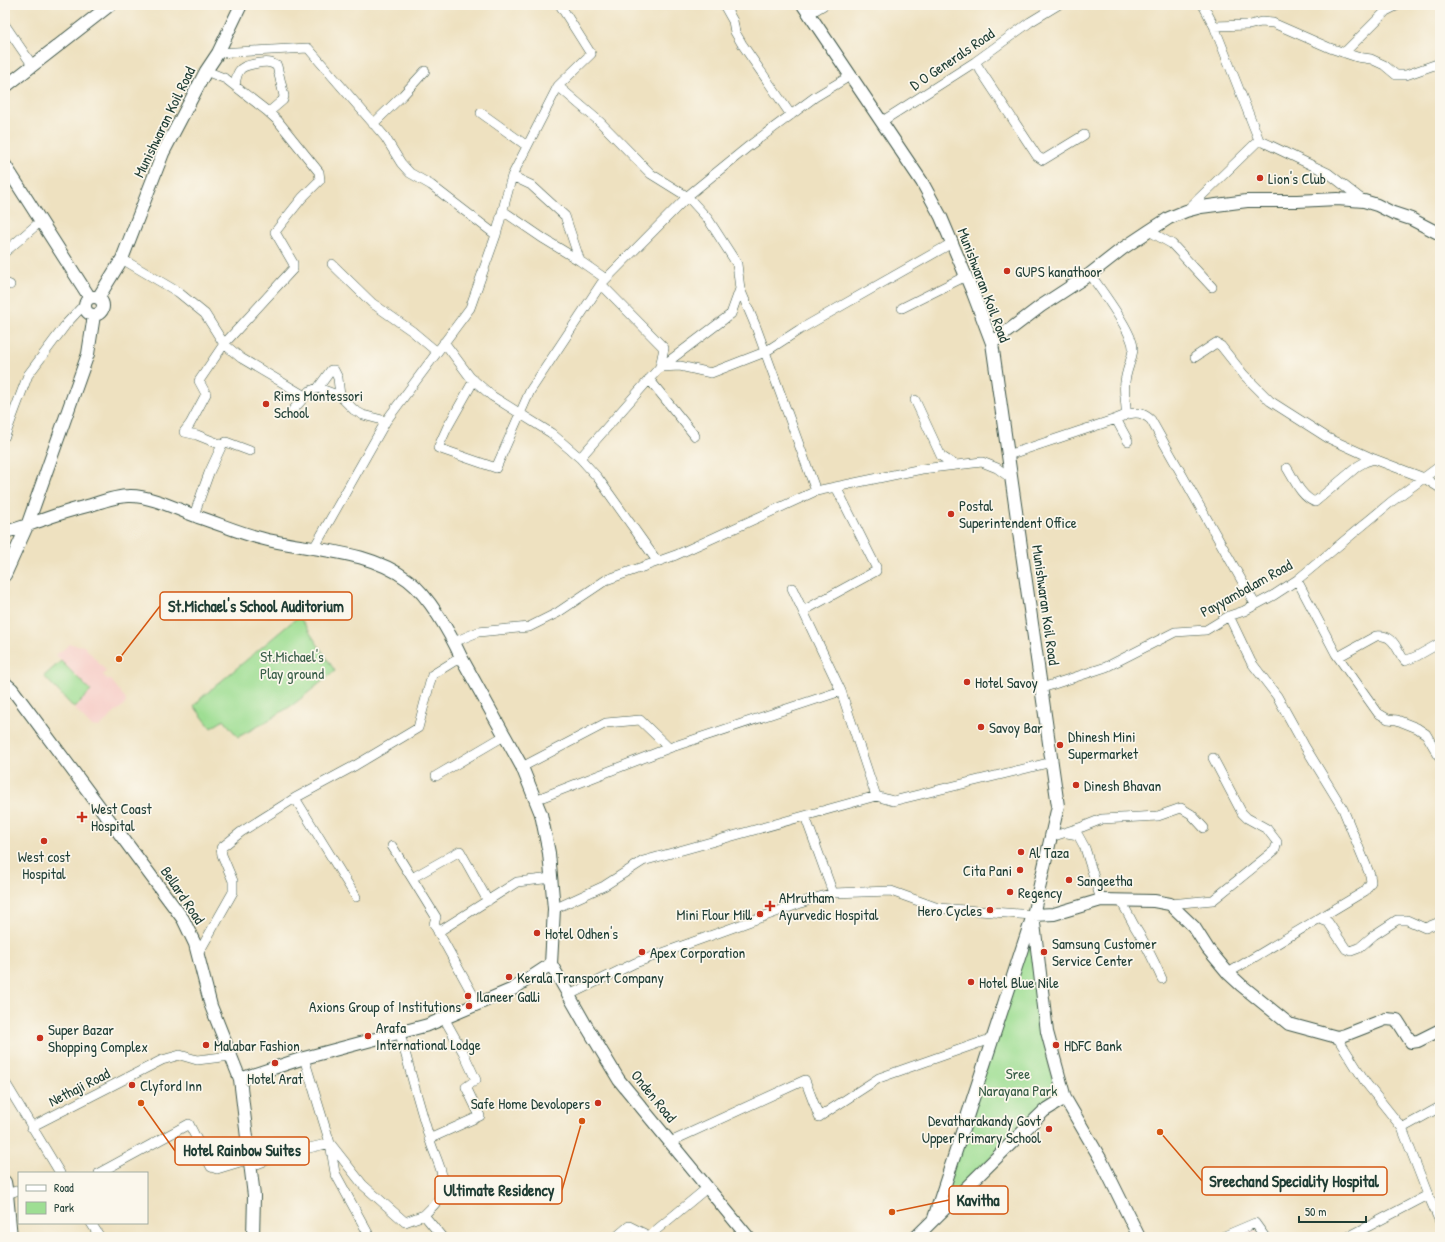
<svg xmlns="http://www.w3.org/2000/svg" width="1445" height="1242" font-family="'Patrick Hand',sans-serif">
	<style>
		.built { fill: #f7d0ca }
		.green { fill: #9ede93; stroke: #5e8e64 }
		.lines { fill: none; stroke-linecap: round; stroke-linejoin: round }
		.street-casing { stroke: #3e5649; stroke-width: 10 }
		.secondary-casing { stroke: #3e5649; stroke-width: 14 }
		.street { stroke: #fff; stroke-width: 9 }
		.secondary { stroke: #fff; stroke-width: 12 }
		.poi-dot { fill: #c8321e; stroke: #fbf7ec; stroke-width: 1.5 }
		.labels { text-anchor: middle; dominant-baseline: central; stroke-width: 3.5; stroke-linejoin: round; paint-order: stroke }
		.street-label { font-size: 15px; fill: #1f3d34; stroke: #fbf7ec }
		.poi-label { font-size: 15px; fill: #1f3d34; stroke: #fbf7ec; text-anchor: start }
		.park-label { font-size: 15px; fill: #385d47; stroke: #fbf7ec }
		.leader { fill: none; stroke: #d45610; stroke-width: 1.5 }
		.callout-dot { fill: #d45610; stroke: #fbf7ec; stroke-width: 1.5 }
		.callout { fill: #fbf7ec; stroke: #d45610; stroke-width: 1.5 }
		.callout-label { font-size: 16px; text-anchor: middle; font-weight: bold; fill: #1f3d34 }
	</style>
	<rect width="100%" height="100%" fill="#fbf7ec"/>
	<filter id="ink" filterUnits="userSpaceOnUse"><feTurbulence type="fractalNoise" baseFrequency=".025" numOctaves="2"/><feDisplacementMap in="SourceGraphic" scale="8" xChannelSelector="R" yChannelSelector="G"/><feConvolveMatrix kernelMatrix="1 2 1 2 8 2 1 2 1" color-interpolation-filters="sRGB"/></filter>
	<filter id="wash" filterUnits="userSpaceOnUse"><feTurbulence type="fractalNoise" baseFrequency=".012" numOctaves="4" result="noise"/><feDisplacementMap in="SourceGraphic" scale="16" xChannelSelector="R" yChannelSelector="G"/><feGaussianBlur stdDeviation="0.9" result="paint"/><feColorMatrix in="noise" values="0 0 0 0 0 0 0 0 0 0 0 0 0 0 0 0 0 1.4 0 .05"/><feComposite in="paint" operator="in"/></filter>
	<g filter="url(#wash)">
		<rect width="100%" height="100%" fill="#eee1c0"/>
		<path class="built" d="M70 644 84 646 106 671 103 675 108 680H111L125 698 126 703 99 727 91 726 74 708 91 691 56 655Z
			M1252 1227 1259 1237H1232Z"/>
		<path class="green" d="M299 616 335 671 294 704 264 723 238 737 224 720 211 728 194 706 201 698Z
			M61 661 91 691 74 708 44 676Z
			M1032 923 1042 1032 1054 1084 1047 1103 940 1208Z"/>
	</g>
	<g filter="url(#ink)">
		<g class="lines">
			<g class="street-casing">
				<path id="street" d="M724 5 733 21 735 32 742 44 791 115
					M1203 5 1214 26 1259 140
					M809 14 824 5
					M5 25 33 66
					M1214 26 1249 25 1261 22 1273 23 1330 48 1357 57 1371 59 1384 65 1396 75H1406L1440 63
					M218 53 308 48 385 137 401 163 410 173 431 185 496 235
					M1344 53 1386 11 1398 5
					M975 62 1037 156 1043 160 1084 135
					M206 71 226 79 267 111 278 121 319 172 320 180 302 198 275 232 293 263V269L224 344 199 381 206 394 190 424 184 432 197 435 222 445
					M235 86C236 81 236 74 240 70 243 65 265 61 271 63 272 63 276 66 277 66L284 96 283 100 269 112
					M558 86 591 54 560 5
					M481 113 527 146
					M881 122 975 62 1030 22 1058 5
					M373 124 403 95 425 71
					M1259 140 1328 173 1364 201
					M512 176 558 86 600 122 651 174 688 197 708 219 737 264 740 289 756 327 816 491
					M503 211 544 239 580 261
					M1186 211 1259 140
					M1149 231 1172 244 1212 287
					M5 252 41 221
					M122 259 178 292 205 314 224 344 241 358 305 396
					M332 264 372 303 412 331 437 352
					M1090 274C1100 289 1134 333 1133 349 1132 360 1126 371 1125 382 1123 394 1127 404 1126 415L1116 419 1128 441
					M5 283 10 285
					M601 284 664 348 660 367 580 458 598 478 657 561
					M902 308 966 276
					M444 342 470 377 492 396 551 433 580 458
					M1195 357 1216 343 1221 346 1244 375 1270 401 1328 438 1374 459 1424 478 1440 488
					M660 367 680 366 711 373 765 352 799 330 952 243
					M661 367 731 314 740 289
					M649 379 695 436
					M474 380 447 428 438 448 496 468 530 391 601 284 690 194 749 146 815 97 850 76
					M318 388 340 396 354 410 363 415 386 421
					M915 400 941 456 955 465
					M292 411 310 391 318 388 331 370H334L338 378 340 396
					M1126 415C1135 411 1144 413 1151 420L1255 604
					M5 436 28 375 67 323 80 309 85 308
					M1008 455 1116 419
					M1287 468C1294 479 1301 497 1315 502L1358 466 1365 462 1374 459
					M836 487 876 567
					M194 515 209 473 222 445 226 442 250 451
					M314 548 386 421 470 308 496 235 512 176 531 185 565 216 580 261 606 279
					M1297 580 1336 654 1378 713 1388 719 1397 720 1417 728 1426 734 1440 758
					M792 588 841 691
					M803 611 876 571
					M454 642 478 632 529 627 557 613 606 580 676 555 816 491 922 469 982 462 997 468 1012 479
					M1338 657 1376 636C1395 634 1396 650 1405 661L1417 656 1440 643
					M1042 688 1106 667 1175 632 1206 630 1229 616 1244 611 1274 595 1297 580 1391 502 1440 466
					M522 767 606 723 640 720 669 748 841 691 876 796 643 861 604 886 554 909
					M436 776 504 736
					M876 796 893 801 1052 762
					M295 798 356 897
					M535 800 669 748
					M805 816 833 893
					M1067 833 1078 835 1085 848 1101 900
					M1051 837 1082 827 1102 819 1158 816 1181 808 1191 814 1204 828
					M392 846 436 917 434 924 478 1004
					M412 878 460 851 488 901
					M1120 900C1126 909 1130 918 1135 927 1146 944 1154 961 1162 979
					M1170 904 1213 900 1275 850 1277 842 1267 829 1247 818 1242 813 1213 758
					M1320 919 1328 922 1346 949 1351 951 1359 948 1374 935 1397 920H1407L1425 928 1440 922
					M438 932 517 882 552 878
					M198 954 233 892V881L222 855 221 848 241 832 295 798 356 765 418 728 432 675 461 657
					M1228 973 1365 891 1371 882 1370 875 1343 809 1304 745 1277 696 1251 662 1229 616
					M569 995 635 963 812 899 833 893 891 891 938 908 1033 915
					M400 1033C409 1068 419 1103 429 1137 433 1153 444 1170 443 1187 442 1199 432 1207 424 1215L442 1237
					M1337 1037 1366 1083 1402 1128 1428 1195 1348 1237
					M304 1058 330 1143 363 1185 405 1222 424 1215
					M5 1082 60 1173
					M31 1127 162 1060 180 1055 197 1060 231 1056
					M1402 1128 1440 1107
					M429 1139 480 1116 466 1087 476 1080 463 1052 444 1018
					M670 1142 805 1080 819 1117 879 1078 993 1038
					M99 1173 189 1124 211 1167 217 1169 250 1159 257 1164 280 1155 330 1143 335 1173 370 1237
					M7 1194 19 1190
					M1428 1195 1440 1222
					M91 1223 100 1237
					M616 1237 629 1226 649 1236 707 1188
					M1222 1237 1255 1223 1265 1237"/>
			</g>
			<g class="secondary-casing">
				<path id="secondary" d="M803 5 922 182 941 217 973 293 992 343 1058 806 1033 915 934 1218
					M5 87 110 5
					M5 165 90 298
					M85 306a9 9 0 1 1 18 0a9 9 0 1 1-18 0Z
					M98 298 122 259 163 153 206 71 218 53 241 5
					M992 343 1041 306 1090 274 1122 249 1149 231 1169 218 1186 211 1201 207 1247 201H1297L1337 199 1364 201 1377 205 1393 213 1411 219 1440 234
					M5 532C18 529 30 524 42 520 58 514 75 509 91 505 103 501 117 496 129 496 149 495 179 510 198 517 220 524 242 534 264 539 312 551 367 549 408 580 429 596 450 633 461 657L522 767 541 814 549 853 554 909 551 964
					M5 575 27 526 88 354 94 315
					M5 683 12 689 183 919 195 944 211 1006 240 1079 254 1196 253 1237
					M551 964 584 1022 619 1080 748 1237
					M240 1079 304 1058 428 1025 513 989 551 964
					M5 1182 7 1194 11 1237
					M916 1237 1044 1111 1065 1098
					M1139 1237 1101 1160 1065 1098 1047 1032 1033 915 1054 914 1101 900 1154 901 1170 904 1194 927 1208 949 1228 973 1241 985 1289 1024 1337 1037 1345 1035 1386 1019 1397 1020 1411 1042 1418 1041 1440 1030"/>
			</g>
			<use href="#street" class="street"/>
			<use href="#secondary" class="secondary"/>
		</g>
	</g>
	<g class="poi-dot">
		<circle cx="1260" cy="178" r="4"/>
		<circle cx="1007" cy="271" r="4"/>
		<circle cx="266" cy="404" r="4"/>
		<circle cx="951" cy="514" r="4"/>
		<circle cx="967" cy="682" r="4"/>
		<circle cx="981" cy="727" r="4"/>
		<circle cx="1060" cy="745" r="4"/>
		<circle cx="1076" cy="785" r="4"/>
		<path d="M80 811h4v4h4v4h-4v4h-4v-4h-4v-4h4z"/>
		<circle cx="44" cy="841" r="4"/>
		<circle cx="1021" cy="852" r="4"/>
		<circle cx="1020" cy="870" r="4"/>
		<circle cx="1069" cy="880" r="4"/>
		<circle cx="1010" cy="892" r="4"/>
		<path d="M768 900h4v4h4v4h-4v4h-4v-4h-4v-4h4z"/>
		<circle cx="990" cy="910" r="4"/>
		<circle cx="760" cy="914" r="4"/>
		<circle cx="537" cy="933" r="4"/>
		<circle cx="642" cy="952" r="4"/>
		<circle cx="1044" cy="952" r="4"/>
		<circle cx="509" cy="977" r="4"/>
		<circle cx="971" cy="982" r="4"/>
		<circle cx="468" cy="996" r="4"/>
		<circle cx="469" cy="1006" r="4"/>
		<circle cx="368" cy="1036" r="4"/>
		<circle cx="40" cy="1038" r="4"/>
		<circle cx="206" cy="1045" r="4"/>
		<circle cx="1056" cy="1045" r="4"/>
		<circle cx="275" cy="1063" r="4"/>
		<circle cx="132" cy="1085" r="4"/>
		<circle cx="598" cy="1103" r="4"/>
		<circle cx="1049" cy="1129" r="4"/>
	</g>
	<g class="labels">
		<g class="street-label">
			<text transform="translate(952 59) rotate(-34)">D O Generals Road</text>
			<text transform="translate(164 122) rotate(-64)">Munishwaran Koil Road</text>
			<text transform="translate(984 285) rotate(69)">Munishwaran Koil Road</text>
			<text transform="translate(1246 588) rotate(-29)">Payyambalam Road</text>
			<text transform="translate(1046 605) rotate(82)">Munishwaran Koil Road</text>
			<text transform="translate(183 895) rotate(56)">Bellard Road</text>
			<text transform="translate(79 1087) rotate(-27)">Nethaji Road</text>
			<text transform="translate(654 1096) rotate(51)">Onden Road</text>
		</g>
		<g class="poi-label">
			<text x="1268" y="178">Lion's Club</text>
			<text x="1015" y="271">GUPS kanathoor</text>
			<text x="274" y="395">Rims Montessori<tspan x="274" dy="17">School</tspan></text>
			<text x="959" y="505">Postal<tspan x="959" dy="17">Superintendent Office</tspan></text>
			<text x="975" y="682">Hotel Savoy</text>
			<text x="989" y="727">Savoy Bar</text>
			<text x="1068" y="736">Dhinesh Mini<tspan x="1068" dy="17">Supermarket</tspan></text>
			<text x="1084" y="785">Dinesh Bhavan</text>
			<text x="91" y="808">West Coast<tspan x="91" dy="17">Hospital</tspan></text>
			<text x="1029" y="852">Al Taza</text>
			<text x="44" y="856" text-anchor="middle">West cost<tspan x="44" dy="17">Hospital</tspan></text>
			<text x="1012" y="870" text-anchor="end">Cita Pani</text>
			<text x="1077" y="880">Sangeetha</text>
			<text x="1018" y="892">Regency</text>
			<text x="779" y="897">AMrutham<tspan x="779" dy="17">Ayurvedic Hospital</tspan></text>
			<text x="982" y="910" text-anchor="end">Hero Cycles</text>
			<text x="752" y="914" text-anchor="end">Mini Flour Mill</text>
			<text x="545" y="933">Hotel Odhen's</text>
			<text x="1052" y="943">Samsung Customer<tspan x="1052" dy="17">Service Center</tspan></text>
			<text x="650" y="952">Apex Corporation</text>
			<text x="517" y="977">Kerala Transport Company</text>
			<text x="979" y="982">Hotel Blue Nile</text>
			<text x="476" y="996">Ilaneer Galli</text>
			<text x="461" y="1006" text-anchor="end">Axions Group of Institutions</text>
			<text x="376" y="1027">Arafa<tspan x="376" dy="17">International Lodge</tspan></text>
			<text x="48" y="1029">Super Bazar<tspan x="48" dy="17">Shopping Complex</tspan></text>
			<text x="214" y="1045">Malabar Fashion</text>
			<text x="1064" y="1045">HDFC Bank</text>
			<text x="275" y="1078" text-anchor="middle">Hotel Arat</text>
			<text x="140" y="1085">Clyford Inn</text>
			<text x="590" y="1103" text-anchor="end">Safe Home Devolopers</text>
			<text x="1041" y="1120" text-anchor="end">Devatharakandy Govt<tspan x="1041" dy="17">Upper Primary School</tspan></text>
		</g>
		<g class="park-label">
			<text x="292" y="656">St.Michael's<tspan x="292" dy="17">Play ground</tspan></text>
			<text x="1018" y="1073">Sree<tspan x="1018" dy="17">Narayana Park</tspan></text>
		</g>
	</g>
	<path class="leader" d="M119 659L160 606M141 1103L175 1151M1160 1132L1202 1181M582 1121L562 1190M892 1212L949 1200"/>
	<g class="callout-dot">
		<circle cx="119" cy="659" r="4"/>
		<circle cx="141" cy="1103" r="4"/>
		<circle cx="1160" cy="1132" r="4"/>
		<circle cx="582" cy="1121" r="4"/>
		<circle cx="892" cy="1212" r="4"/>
	</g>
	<g class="callout">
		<rect x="160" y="592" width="192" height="28" rx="4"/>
		<rect x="175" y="1137" width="134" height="28" rx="4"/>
		<rect x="1202" y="1167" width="185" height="28" rx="4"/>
		<rect x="435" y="1176" width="127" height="28" rx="4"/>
		<rect x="949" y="1186" width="59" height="28" rx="4"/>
	</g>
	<g class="callout-label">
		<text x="256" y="612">St.Michael's School Auditorium</text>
		<text x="242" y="1156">Hotel Rainbow Suites</text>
		<text x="1294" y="1187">Sreechand Speciality Hospital</text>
		<text x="499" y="1196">Ultimate Residency</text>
		<text x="978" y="1206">Kavitha</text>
	</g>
	<rect width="1445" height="1242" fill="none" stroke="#fbf7ec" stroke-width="20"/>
	<rect x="18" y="1172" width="130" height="52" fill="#fbf7ec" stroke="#a3ada2"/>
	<rect x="26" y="1185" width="20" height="6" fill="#ffffff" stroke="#a3ada2"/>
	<text x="54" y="1192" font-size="12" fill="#1f3d34">Road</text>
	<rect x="26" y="1202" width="20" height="12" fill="#9ede93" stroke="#a3ada2"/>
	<text x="54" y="1212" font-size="12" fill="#1f3d34">Park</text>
	<path d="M1299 1216v6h67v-6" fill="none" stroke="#1f3d34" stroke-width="2"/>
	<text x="1305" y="1216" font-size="12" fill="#1f3d34" stroke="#fbf7ec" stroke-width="3" paint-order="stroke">50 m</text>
</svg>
